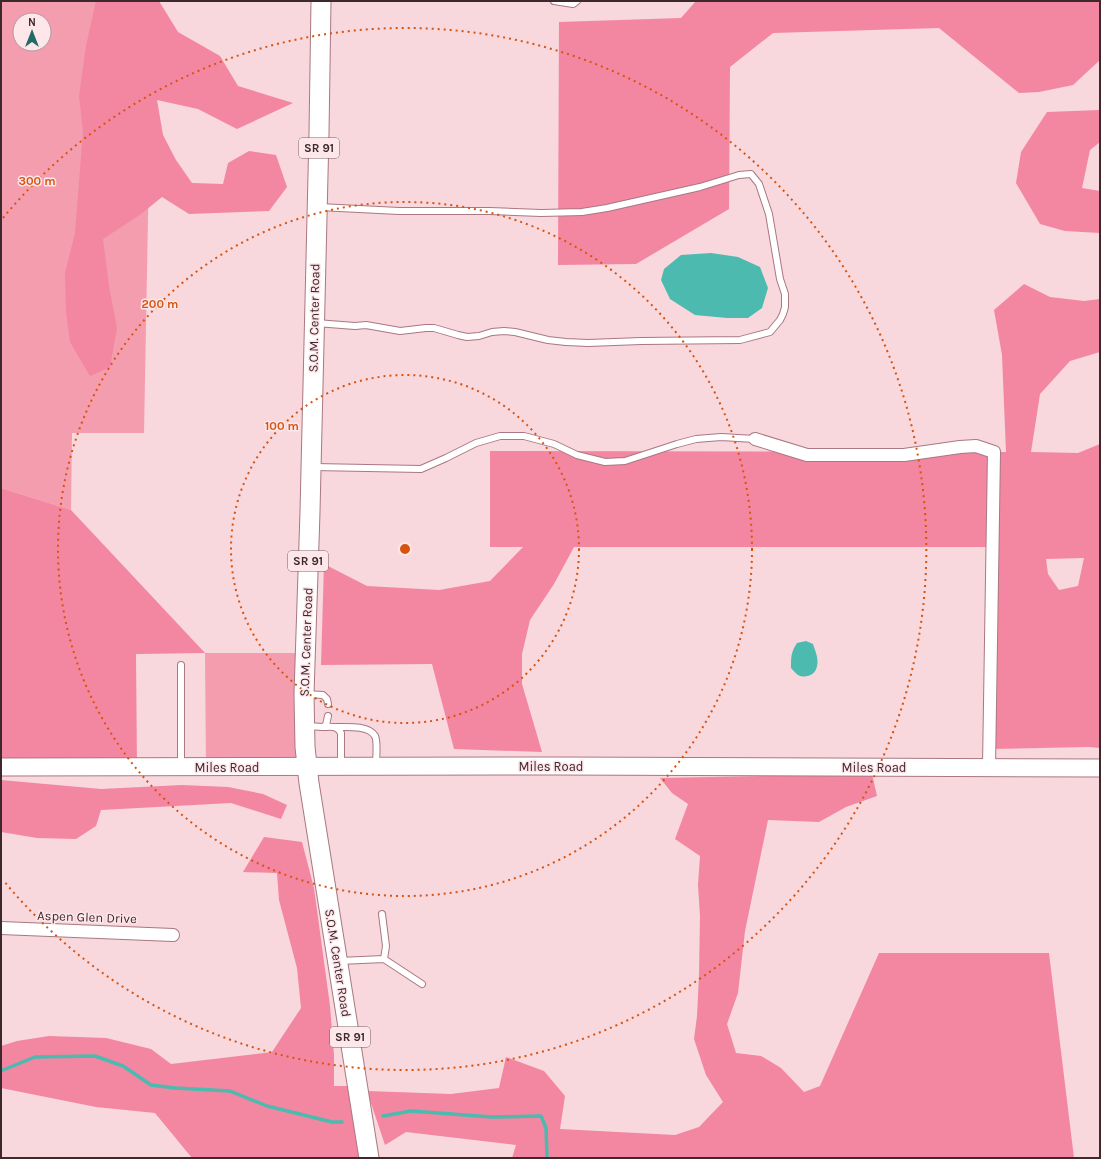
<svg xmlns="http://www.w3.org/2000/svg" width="1101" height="1159" font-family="Karla,sans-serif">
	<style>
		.green { fill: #f39daf; fill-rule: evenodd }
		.forest { fill: #f386a0; fill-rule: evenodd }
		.water { fill: #4cbaaf }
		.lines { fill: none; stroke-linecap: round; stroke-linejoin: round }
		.stream { stroke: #4cbaaf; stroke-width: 3.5 }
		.lane-casing { stroke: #a97882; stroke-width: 8 }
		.street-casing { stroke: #a97882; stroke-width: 14 }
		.secondary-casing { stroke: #a97882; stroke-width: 19 }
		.primary-casing { stroke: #a97882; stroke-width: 21 }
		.lane { stroke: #fff; stroke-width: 6 }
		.street { stroke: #fff; stroke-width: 12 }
		.secondary { stroke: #fff; stroke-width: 17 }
		.primary { stroke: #fff; stroke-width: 19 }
		.ring { fill: none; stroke: #d7540f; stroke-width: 2; stroke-dasharray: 2 4 }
		.labels { text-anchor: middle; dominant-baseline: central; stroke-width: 3; stroke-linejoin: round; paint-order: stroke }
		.shield { fill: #fee7eb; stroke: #776165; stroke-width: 1 }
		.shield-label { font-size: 12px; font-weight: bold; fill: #3d282c }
		.street-label { font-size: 13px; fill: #3d282c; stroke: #fee7eb }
		.centre { fill: #d7540f; stroke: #fee7eb; stroke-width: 2 }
		.ring-label { font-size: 12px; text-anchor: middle; font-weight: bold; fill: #d7540f; stroke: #fee7eb; stroke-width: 3; stroke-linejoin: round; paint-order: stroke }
	</style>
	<rect width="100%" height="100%" fill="#f8d7dd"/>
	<path class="green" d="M1 1H152L144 433H72L71 510 1 488ZM20 20H44V44H20Z
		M205 653H305L306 767H206Z"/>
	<path class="forest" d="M96 1H159L178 32 220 56 238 86 293 103 237 129 198 109 157 100 163 135 176 160 192 183 223 184 228 163 249 151 276 155 287 187 269 211 189 214 162 197 141 214 103 239 109 286 117 328 110 367 90 376 70 342 66 311 65 273 75 233 83 131 79 96 86 46Z
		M696 1H1100V60L1073 85 1039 92 1019 93 939 28 773 33 730 67 729 209 636 264 558 265 559 22 681 18Z
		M1100 110V142L1090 150 1082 188 1100 191V233L1065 231 1040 224 1016 183 1021 152 1047 112Z
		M1024 284 1050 297 1084 301 1100 299V352L1070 361 1040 394 1031 452 1078 453 1100 444V748L1089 747 990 749 992 547H574L554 584 530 620 522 654V684L542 752 454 749 432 664 321 665 324 564 367 586 439 590 490 581 523 547H490V451L1006 452 1002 355 994 310ZM1084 558 1078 586 1059 590 1048 574 1046 559Z
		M1 488 71 510 205 653 136 654 137 767H1Z
		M872 774 877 796 846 807 819 822 768 820 745 931 738 993 727 1024 736 1053 761 1056 781 1068 804 1092 820 1086 879 953H1049L1074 1158H512L516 1145 406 1132 385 1145 367 1091 451 1094 499 1088 506 1057 544 1071 565 1096 560 1129 675 1135 699 1127 723 1102 706 1075 694 1039 697 1016 699 975 700 916 698 885 700 856 675 839 688 804 672 793 660 778Z
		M1 780 101 789 182 785 228 787 263 794 287 805 281 819 231 803 101 810 96 826 76 839 37 838 1 832Z
		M264 837 302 842 314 888 330 1006 334 1055V1086H348L359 1157 354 1158H192L155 1113 96 1107 1 1088V1046L17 1041 49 1036 106 1038 151 1049 171 1064 272 1052 301 1008 297 968 279 900 277 873 243 872Z"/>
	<path class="water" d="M711 253 738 257 760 267 768 288 762 308 748 318H727L695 315 670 299 661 280 664 269 681 255Z
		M806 641 813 644C815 651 819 658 817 666 816 675 805 679 798 675 795 673 793 670 791 668 791 657 791 652 797 643Z"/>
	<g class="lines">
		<path class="stream" d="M1 1070H3L35 1057 95 1056 123 1066 151 1085 175 1088 230 1091 267 1106 332 1122H342
			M383 1116 411 1111 492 1117 541 1116 546 1128 547 1158"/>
		<g class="lane-casing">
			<path id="lane" d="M554 1 573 4 577 1
				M316 323 355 326 366 325 400 331 426 328H434L458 335 467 337 479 336 492 332 504 331 515 332 548 340 566 342 588 343 641 341 740 340 770 332 780 320 783 314 785 307V294L780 279 769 214 759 184 751 174 739 175 700 187 607 208 582 212 541 213 489 211H399L319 207
				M314 467 421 469 446 458 476 443 500 436H524L554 444 577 455 605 462 625 461 677 444 696 439 721 437 755 439
				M181 665V765
				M305 694 323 695 327 699 328 704
				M307 726 323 727 326 725 328 716
				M323 727C331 727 337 725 341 733V765
				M336 727C346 727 369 725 375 736 378 742 376 757 376 765
				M382 914 386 946 384 959
				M339 961 384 959 422 984"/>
		</g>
		<g class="street-casing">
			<path id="street" d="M755 439 807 455H904L960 447 976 446 994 452 989 767
				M1 928 173 935"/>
		</g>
		<g class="secondary-casing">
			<path id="secondary" d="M1 767 556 766 1100 768"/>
		</g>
		<g class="primary-casing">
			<path id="primary" d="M321 1 319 133 310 512 304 694 305 747 309 783 369 1158"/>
		</g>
		<use href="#lane" class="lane"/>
		<use href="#street" class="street"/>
		<use href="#secondary" class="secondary"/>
		<use href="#primary" class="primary"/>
	</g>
	<g class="ring">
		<circle cx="405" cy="549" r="174"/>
		<circle cx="405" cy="549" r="347"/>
		<path d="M3 218A521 521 0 1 1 3 880"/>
	</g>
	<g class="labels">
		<g class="shield">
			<rect x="299" y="138" width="40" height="20" rx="3"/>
			<rect x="288" y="551" width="40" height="20" rx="3"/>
			<rect x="330" y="1027" width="40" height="20" rx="3"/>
		</g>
		<g class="shield-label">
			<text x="319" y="148">SR 91</text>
			<text x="308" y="561">SR 91</text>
			<text x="350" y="1037">SR 91</text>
		</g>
		<g class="street-label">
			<text transform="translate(314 318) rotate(-89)">S.O.M. Center Road</text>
			<text transform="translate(306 642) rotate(-88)">S.O.M. Center Road</text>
			<text x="551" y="766">Miles Road</text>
			<text x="227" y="767">Miles Road</text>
			<text x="874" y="767">Miles Road</text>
			<text transform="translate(87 917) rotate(2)">Aspen Glen Drive</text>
			<text transform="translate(338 963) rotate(81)">S.O.M. Center Road</text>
		</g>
	</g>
	<circle cx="405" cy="549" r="6" class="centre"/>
	<g class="ring-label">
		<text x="37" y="185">300 m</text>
		<text x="160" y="308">200 m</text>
		<text x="282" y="430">100 m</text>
	</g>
	<rect width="1101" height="1159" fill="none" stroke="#3d282c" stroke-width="4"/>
	<g transform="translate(32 32)"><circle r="19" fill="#fee7eb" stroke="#b19b9f"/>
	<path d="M0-3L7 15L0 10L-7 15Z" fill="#216b64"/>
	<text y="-6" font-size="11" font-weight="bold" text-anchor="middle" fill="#3d282c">N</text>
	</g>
</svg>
